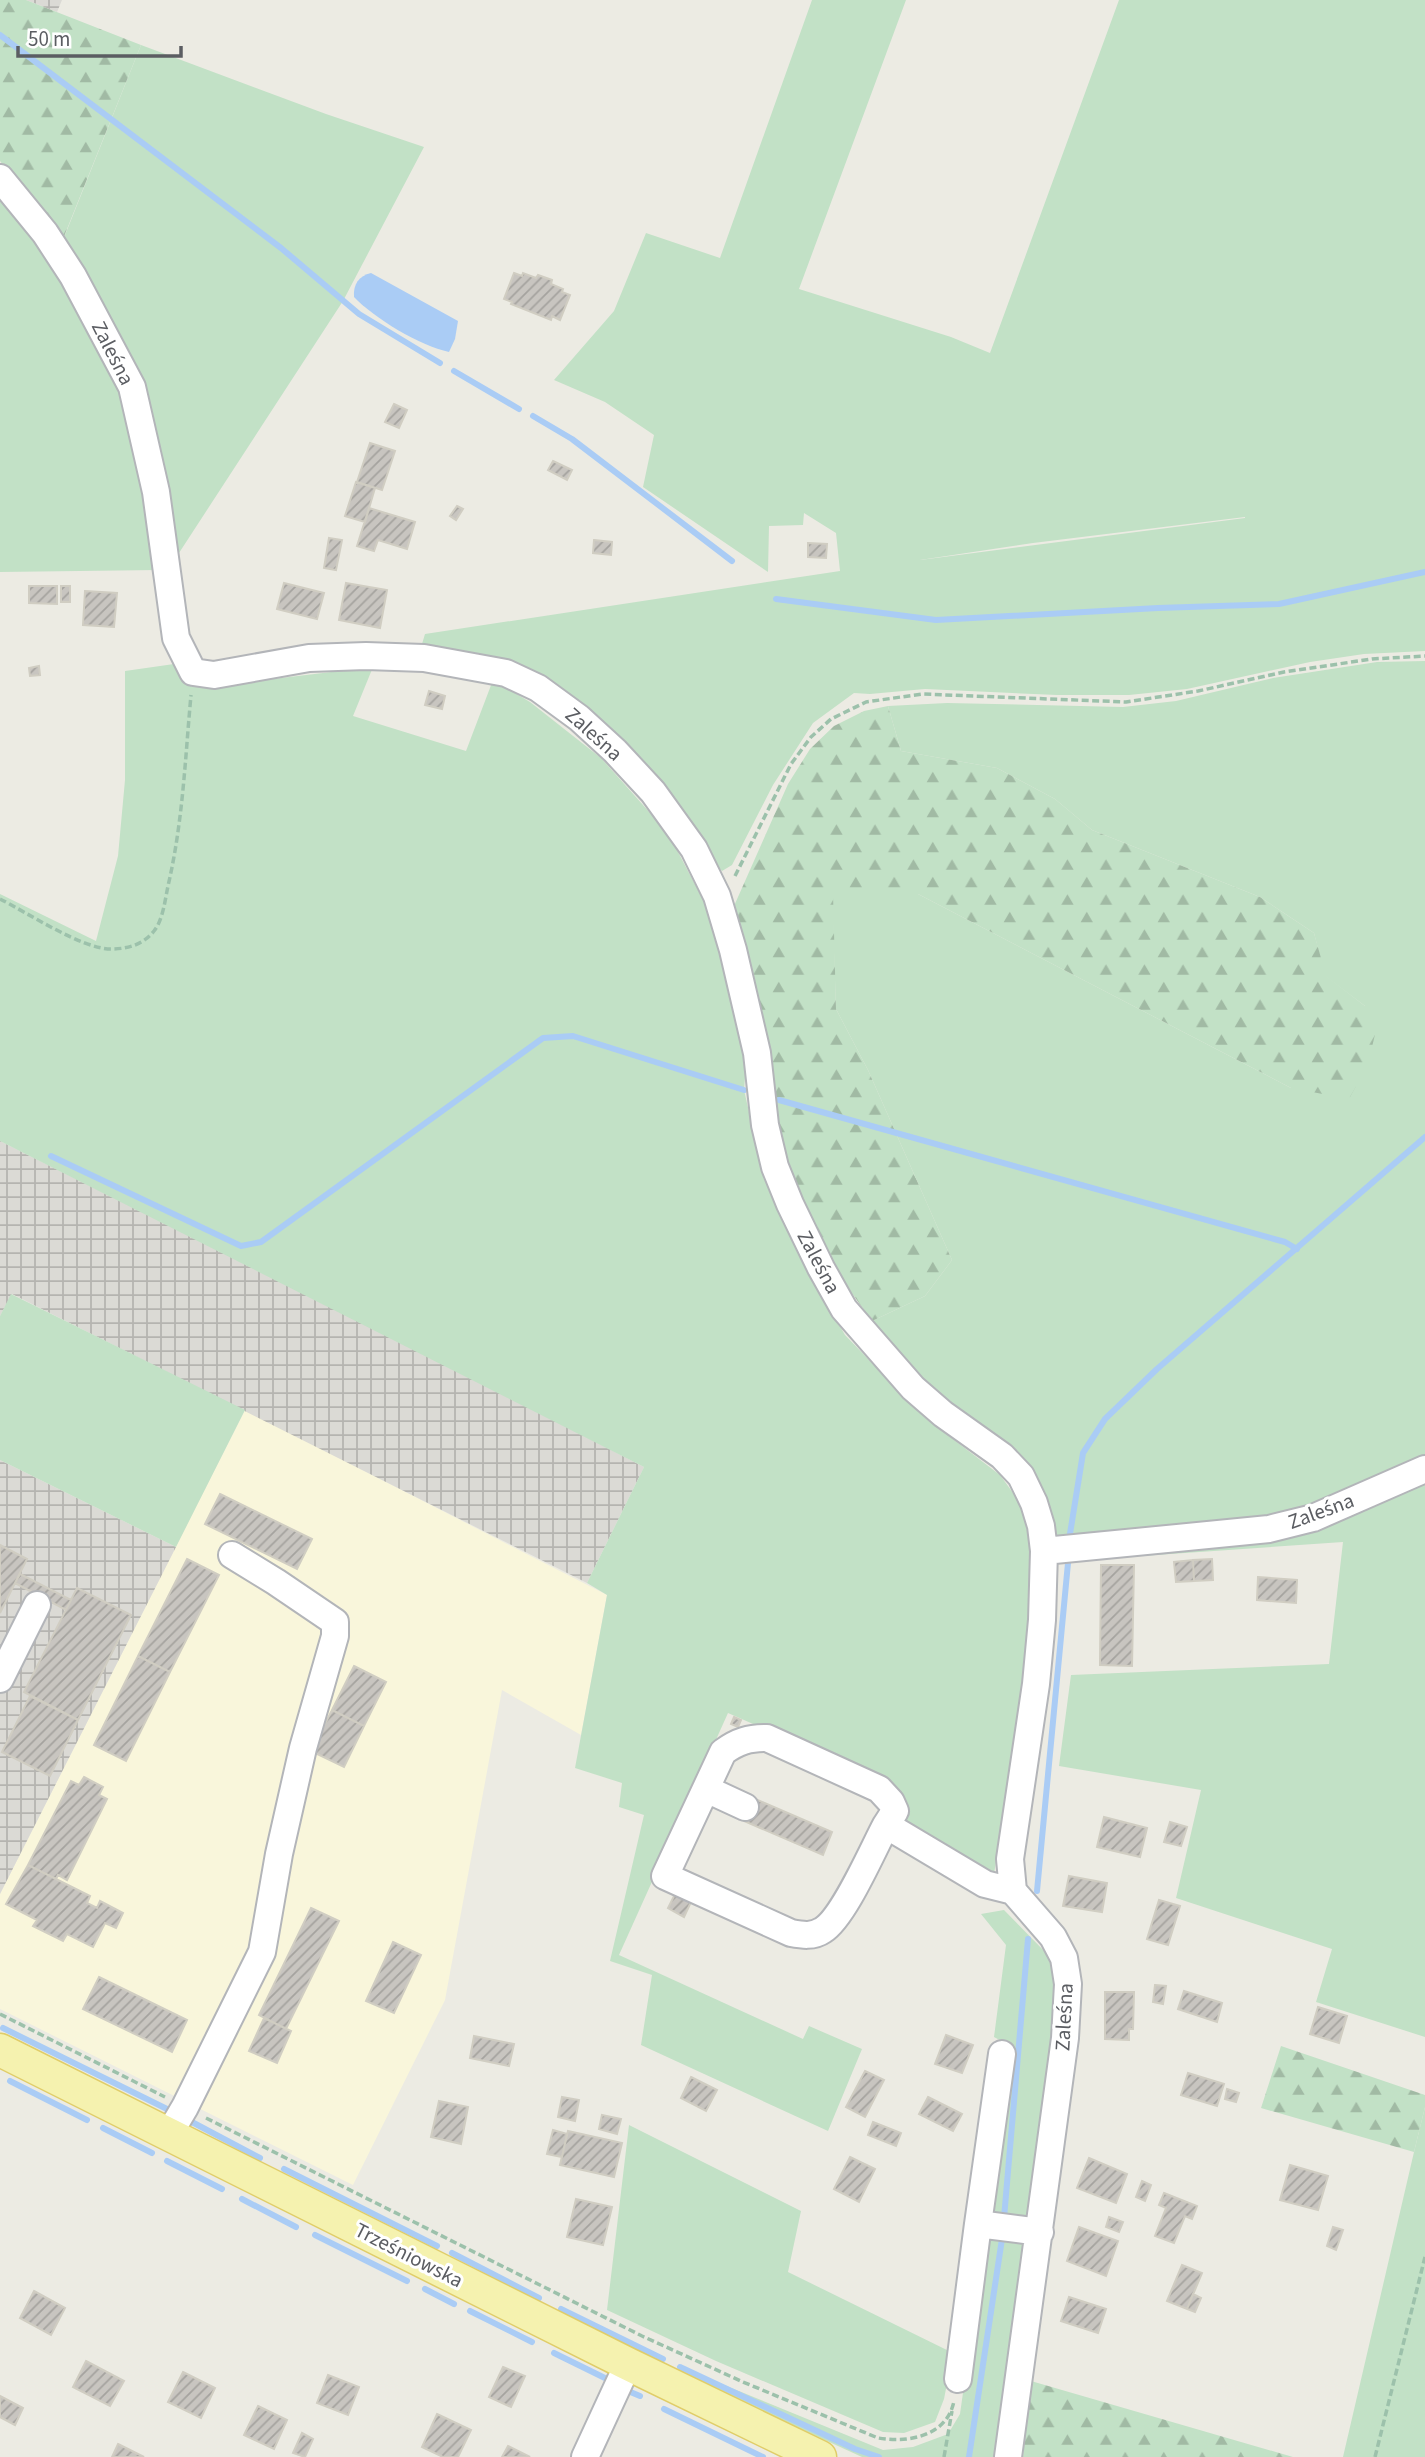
<svg xmlns="http://www.w3.org/2000/svg" width="1425" height="2457" font-family="'Source Sans 3',sans-serif">
	<style>
		.commercial { fill: #f9f6db }
		.industrial { fill: url(#industrial-grid) }
		.green { fill: #c2e1c6; fill-rule: evenodd }
		.forest { fill: url(#forest-firs) }
		.water { fill: #aaccf5 }
		.lines { fill: none; stroke-linecap: round; stroke-linejoin: round }
		.stream { stroke: #aaccf5; stroke-width: 6 }
		.building { fill: url(#building-hatch); stroke: #d0cdc2; stroke-width: 2 }
		.minor-casing { stroke: #b3b5b9; stroke-width: 30 }
		.major-casing { stroke: #e0cd68; stroke-width: 35 }
		.path { stroke: #9cc1ab; stroke-width: 3.5; stroke-dasharray: 7 3.5; stroke-linecap: butt }
		.minor { stroke: #fff; stroke-width: 26 }
		.major { stroke: #f5f2af; stroke-width: 32 }
		.labels { text-anchor: middle; dominant-baseline: central; stroke-width: 6; stroke-linejoin: round; paint-order: stroke }
		.street-label { font-size: 21px; fill: #5b5d62; stroke: #fff }
	</style>
	<defs>
		<pattern id="industrial-grid" width="8" height="8" patternUnits="userSpaceOnUse" patternTransform="scale(1.75)"><rect width="8" height="8" fill="#dbdad5"/><path d="M0 4h8M4 0v8" fill="none" stroke="#b5b4b0"/></pattern>
		<pattern id="forest-firs" width="22" height="20" patternUnits="userSpaceOnUse" patternTransform="scale(1.75)"><rect width="22" height="20" fill="#c2e1c6"/><path d="M5 1l3.5 6h-7zM16 11l3.5 6h-7z" fill="#a1baa4"/></pattern>
		<pattern id="building-hatch" width="6" height="6" patternUnits="userSpaceOnUse" patternTransform="scale(1.75)"><rect width="6" height="6" fill="#c8c5c0"/><path d="M-1 1l2-2M0 6l6-6M5 7l2-2" fill="none" stroke="#a5a39f"/></pattern>
	</defs>
	<rect width="100%" height="100%" fill="#ecebe3"/>
	<path class="commercial" d="M245 1410 607 1595 581 1735 502 1690 445 2000 353 2185 0 2009V1894Z"/>
	<path class="industrial" d="M26 0H62L57 12Z
		M0 1141 403 1342 644 1467 587 1583 12 1294 0 1316Z
		M0 1460 176 1547 0 1894Z"/>
	<path class="green" d="M812 0H906L799 289 951 337 990 353 1119 0H1425V651L1364 654 1310 662 1187 689 1129 695H1057L925 689 870 694 854 693 813 723 773 785 732 865 722 871 715 864 583 712 426 651 422 644 425 634 840 571 836 533 804 513 803 525 769 526 768 572 643 487 654 435 605 402 554 380 614 311 646 233 720 258ZM1245 517V518L920 560 1033 543Z
		M141 45 326 114 424 147 343 301 179 553 139 379 63 240Z
		M0 195 60 277 125 399 158 570 0 572Z
		M1425 661V1464L1258 1524 1053 1538 1055 1524 1043 1500 927 1392 872 1321 925 1296 952 1260 868 1070 836 1009 832 894H918L1291 1088 1365 1006 1325 976 1314 933 1260 897 1092 830 1055 799 997 768 901 751 888 706 947 703 1123 707 1176 701 1273 678 1377 662Z
		M174 664 192 687H205L373 667 353 716 466 751 493 680 530 702 601 758 668 833 709 911 746 1066 744 1090 761 1165 805 1266 845 1335 924 1417 1000 1475 1024 1508 1033 1576 1021 1709 994 1874 881 1818 896 1787 728 1713 619 1955 803 2039 809 2026 862 2049 828 2131 641 2045 652 1975 610 1961 644 1815 619 1807 622 1783 575 1768 607 1595 587 1583 644 1467 0 1141V894L96 941 118 856 125 780V671Z
		M11 1294 245 1410 176 1547 0 1460V1316Z
		M1425 1475V2037L1316 2002 1332 1949 1176 1898 1201 1790 1059 1766 1071 1675 1329 1664 1343 1542 1083 1560 1252 1538Z
		M1004 1910 1048 1955 1057 1989 1055 2033 998 2457H862L681 2374 680 2367 883 2450 913 2447 948 2434 960 2414 985 2237 1007 2044 994 2037 1006 1945 981 1914Z
		M1425 2107V2457H1343L1414 2152Z
		M629 2125 801 2211 788 2272 953 2353 944 2399 935 2422 904 2433 883 2432 716 2361 607 2310Z"/>
	<path class="forest" d="M0 0H26L141 45 63 239 0 161Z
		M888 706 901 751 997 768 1055 799 1092 830 1260 897 1314 933 1326 976 1365 1006 1377 1026 1368 1064 1349 1099 1291 1088 918 894H833L836 1009 868 1070 952 1260 925 1296 872 1321 825 1256 795 1184 771 1115 734 906 788 784 810 749 834 726 864 711Z
		M1281 2046 1425 2095V2107L1414 2152 1261 2108Z
		M1031 2381 1293 2457H1023Z"/>
	<path class="water" d="M371 273 458 321 455 339 449 352C420 346 374 318 354 297 353 284 359 276 371 273Z"/>
	<g class="lines">
		<path class="stream" d="M0 35 281 248 359 314 440 363
			M454 371 519 409
			M533 416 572 439 732 561
			M776 599 936 620 1158 608 1279 604 1425 572
			M779 1100 1285 1242 1297 1249
			M51 1156 241 1246 261 1242 543 1038 573 1036 744 1090
			M1069 1540 1083 1453 1105 1419 1157 1369 1425 1137
			M1037 1891 1068 1563
			M3 2028 167 2109
			M10 2081 87 2120
			M190 2121 260 2158
			M103 2128 152 2153
			M167 2161 222 2189
			M284 2169 437 2246
			M242 2199 296 2227
			M1004 2218 1028 1939
			M315 2235 407 2281
			M452 2253 539 2298
			M425 2289 454 2304
			M561 2309 663 2359
			M470 2311 532 2342
			M554 2353 611 2381
			M680 2367 855 2449 879 2457
			M628 2391 640 2396
			M664 2409 763 2457
			M969 2457 1002 2239"/>
	</g>
	<path class="building" d="M514 273 522 276 523 273 536 278 538 275 552 280 551 284 563 289 562 292 570 295 560 320 552 316 551 320 511 304 512 302 504 299Z
		M394 404 407 410 399 428 385 422Z
		M370 443 395 451 382 490 357 482Z
		M553 461 572 470 567 480 548 470Z
		M356 482 375 488 365 522 345 516Z
		M457 506 463 509 456 520 450 516Z
		M369 508 415 522 407 549 378 540 374 551 357 546Z
		M329 538 342 540 336 570 324 568Z
		M594 540 612 542 611 555 593 553Z
		M808 543 827 544 826 558 808 557Z
		M284 583 324 593 317 619 277 609Z
		M346 583 387 590 380 628 339 620Z
		M29 586H57V604L29 603Z
		M61 586H70V602H61Z
		M85 591 117 593 114 627 83 625Z
		M39 666 40 675 30 676 29 668Z
		M429 691 445 696 442 709 425 705Z
		M220 1494 312 1539 297 1569 205 1524Z
		M0 1545 27 1559 0 1613Z
		M187 1559 219 1575 170 1672 138 1656Z
		M1212 1559 1213 1580 1194 1581 1193 1560Z
		M1193 1560 1194 1581 1176 1582 1174 1562Z
		M1101 1565H1134L1132 1666 1100 1665Z
		M20 1574 71 1600 66 1610 15 1583Z
		M1258 1577 1297 1580 1296 1603 1257 1600Z
		M77 1588 131 1615 78 1720 24 1692Z
		M138 1656 170 1672 126 1761 94 1745Z
		M354 1666 386 1682 364 1726 332 1710Z
		M30 1696 78 1720 50 1776 2 1752Z
		M332 1710 364 1726 344 1767 311 1751Z
		M734 1717 741 1720 738 1727 731 1724Z
		M84 1777 103 1787 99 1795 107 1799 67 1880 58 1875 56 1879 28 1865 71 1781 79 1785Z
		M753 1798 832 1832 823 1855 744 1821Z
		M1104 1817 1147 1828 1140 1857 1097 1847Z
		M1170 1822 1187 1827 1181 1846 1164 1842Z
		M28 1865 90 1896 87 1903 97 1908 100 1901 123 1913 116 1928 105 1923 93 1947 67 1934 63 1941 33 1926 37 1920 6 1904Z
		M1069 1876 1107 1883 1102 1912 1063 1906Z
		M675 1894 691 1902 684 1917 668 1908Z
		M1159 1900 1180 1906 1168 1945 1147 1939Z
		M311 1908 339 1921 286 2029 259 2015Z
		M393 1942 421 1955 394 2013 366 2001Z
		M99 1977 187 2020 172 2052 83 2009Z
		M1155 1985 1166 1986 1163 2004 1153 2002Z
		M1184 1991 1222 2003 1217 2022 1178 2009Z
		M1105 1992H1134L1133 2029H1129V2040L1105 2039Z
		M1318 2007 1347 2016 1339 2043 1310 2034Z
		M264 2018 291 2031 277 2063 249 2051Z
		M946 2035 973 2045 962 2073 935 2064Z
		M474 2036 514 2044 509 2066 470 2058Z
		M865 2071 884 2080 865 2117 846 2107Z
		M1188 2073 1224 2084 1217 2106 1181 2095Z
		M691 2077 717 2090 706 2111 681 2098Z
		M1227 2089 1239 2093 1236 2102 1225 2099Z
		M562 2097 579 2100 575 2121 558 2117Z
		M928 2097 962 2114 953 2131 919 2114Z
		M439 2101 468 2107 461 2144 431 2137Z
		M602 2115 621 2119 617 2134 599 2129Z
		M873 2122 901 2133 896 2146 868 2135Z
		M553 2130 567 2134 562 2157 547 2154Z
		M568 2131 622 2143 614 2177 560 2165Z
		M850 2157 875 2169 859 2202 834 2189Z
		M1089 2158 1127 2174 1116 2203 1077 2188Z
		M1290 2165 1328 2176 1318 2210 1280 2200Z
		M1142 2181 1151 2185 1145 2201 1136 2197Z
		M1164 2193 1197 2206 1192 2219 1185 2216 1174 2243 1155 2236 1166 2208 1159 2205Z
		M576 2199 612 2207 603 2245 567 2237Z
		M1109 2217 1123 2222 1119 2232 1106 2227Z
		M1079 2227 1118 2241 1106 2276 1067 2261Z
		M1333 2227 1343 2230 1336 2250 1327 2246Z
		M1182 2265 1202 2273 1187 2309 1167 2301Z
		M34 2291 65 2308 51 2335 20 2318Z
		M1193 2294 1201 2298 1195 2312 1187 2309Z
		M1069 2297 1106 2309 1098 2333 1061 2321Z
		M86 2361 124 2381 110 2406 73 2387Z
		M503 2367 525 2376 511 2407 489 2397Z
		M183 2372 215 2388 201 2418 168 2402Z
		M328 2375 359 2387 348 2415 317 2403Z
		M0 2396 23 2408 15 2425 0 2417Z
		M258 2406 287 2420 274 2449 244 2435Z
		M437 2414 471 2430 458 2457H443L422 2447Z
		M302 2433 313 2439 305 2457 293 2453Z
		M118 2444 144 2457H112Z
		M508 2446 530 2457H502Z"/>
	<g class="lines">
		<g class="minor-casing">
			<path id="minor" d="M0 178 45 233 73 276 132 387 156 492 176 638 193 672 214 675 309 658 366 656 424 658 506 673 538 688 579 718 615 751 653 792 694 849 717 896 733 950 757 1053 765 1125 775 1167 790 1204 821 1268 844 1309 913 1388 943 1414 1002 1456 1021 1476 1034 1503 1041 1526 1044 1551 1042 1620 1036 1684 1010 1859 1013 1891 1053 1937 1064 1958 1068 1984 1065 2038 1008 2457
				M1044 1551 1269 1529 1313 1518 1425 1469
				M0 1679 37 1605
				M706 1789 745 1807
				M886 1825 895 1811 891 1802 879 1789 767 1738C749 1738 738 1741 723 1752L665 1876 791 1933C802 1935 813 1937 823 1930 844 1917 873 1849 886 1825L985 1884 1013 1891
				M169 2134 185 2107 262 1952 279 1854 303 1748 335 1636V1622L276 1582 232 1555
				M978 2224 1002 2054
				M958 2379 978 2224 1040 2232
				M585 2457 628 2364"/>
		</g>
		<g class="major-casing">
			<path id="major" d="M0 2050 628 2364 820 2457"/>
		</g>
		<path class="path" d="M735 876 791 764 811 737 831 719 866 702 922 694 1126 702 1198 691 1284 672 1372 659 1425 656
			M0 899C28 913 82 949 111 949 127 949 143 945 154 931 163 920 165 900 168 886 183 821 185 760 191 695
			M0 2014 165 2097
			M206 2118 642 2336 743 2382 878 2438C907 2443 947 2437 954 2401
			M944 2457 952 2411
			M1375 2457 1425 2257"/>
		<use href="#minor" class="minor"/>
		<use href="#major" class="major"/>
	</g>
	<g class="labels">
		<g class="street-label">
			<text transform="translate(113 353) rotate(63)">Zaleśna</text>
			<text transform="translate(594 734) rotate(42)">Zaleśna</text>
			<text transform="translate(819 1262) rotate(62)">Zaleśna</text>
			<text transform="translate(1321 1511) rotate(-20)">Zaleśna</text>
			<text transform="translate(1064 2017) rotate(-87)">Zaleśna</text>
			<text transform="translate(409 2255) rotate(27)">Trześniowska</text>
		</g>
	</g>
	<path d="M18 46v10h163v-10" fill="none" stroke="#5b5d62" stroke-width="3.5"/>
	<text x="28" y="46" font-size="21" fill="#5b5d62" stroke="#ffffff" stroke-width="5" paint-order="stroke">50 m</text>
</svg>
